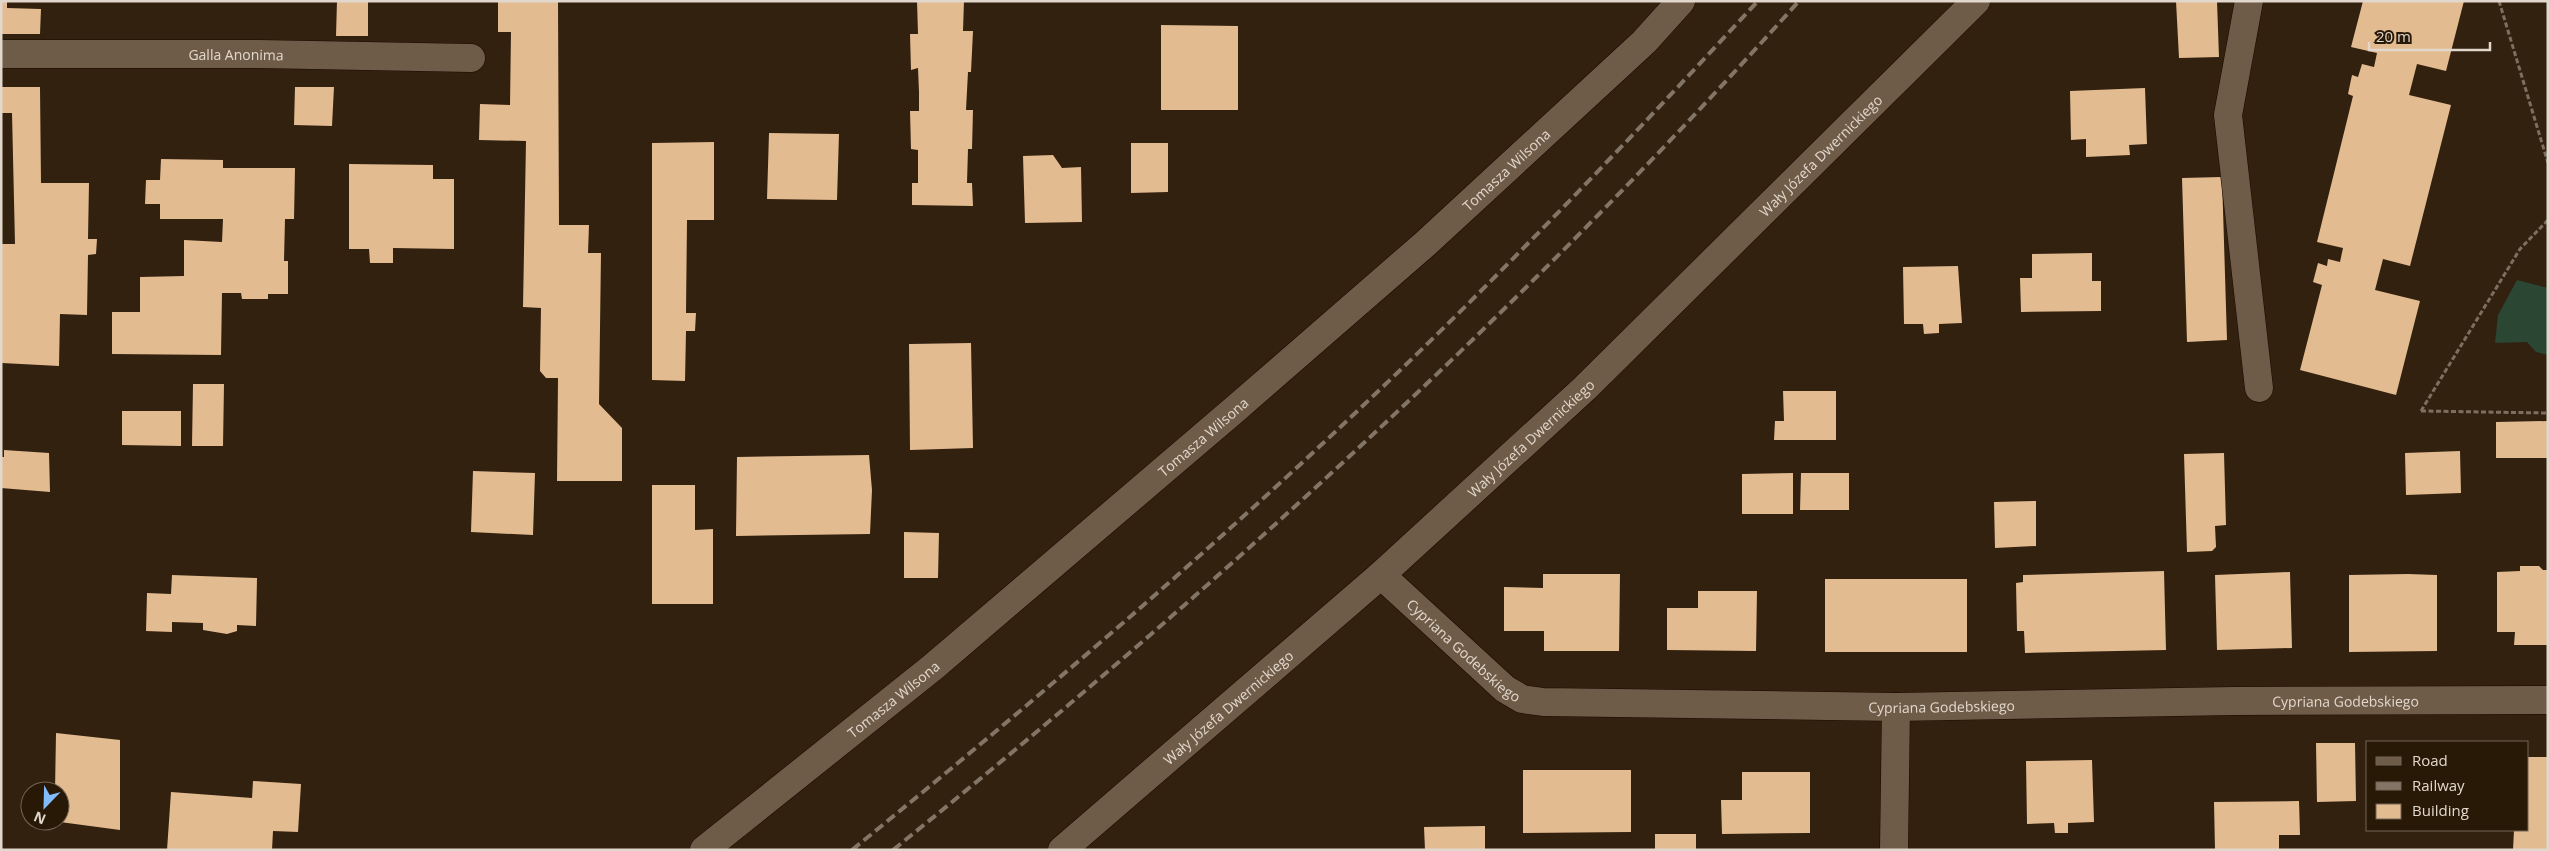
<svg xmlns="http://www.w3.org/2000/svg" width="2549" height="851" font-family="'Open Sans',sans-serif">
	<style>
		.green { fill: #2b4633 }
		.building { fill: #e3bb91 }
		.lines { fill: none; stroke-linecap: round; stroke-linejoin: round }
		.minor-casing { stroke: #190a00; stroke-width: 29 }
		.path { stroke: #7d6f60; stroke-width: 3; stroke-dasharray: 5 2.5; stroke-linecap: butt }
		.minor { stroke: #6f5c48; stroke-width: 28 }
		.rail { stroke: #837566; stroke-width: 4; stroke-dasharray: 10 5; stroke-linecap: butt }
		.labels { text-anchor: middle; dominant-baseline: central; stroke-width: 5; stroke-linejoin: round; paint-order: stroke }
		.street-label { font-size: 14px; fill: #e2d7cc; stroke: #281806 }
	</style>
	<rect width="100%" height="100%" fill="#32210f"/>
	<path class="green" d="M2517 280 2548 288V355L2536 352 2527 342 2495 343 2498 315Z"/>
	<path class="building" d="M1 1H7V8L41 9 40 34H1Z
		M337 1H368V36H336Z
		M498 1H558L559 225H589L588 253H601L599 404 622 428V481H557L558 378H546L540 371 541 308 523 307 526 141 479 140 480 104 510 105 511 32H498Z
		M917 1H964L963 31H973L971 72H968L966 110H973L972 149H968L967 183H972L973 206 912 205V183H918V150L911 149 910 111H919V92L918 68 911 70 910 34H918Z
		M2176 1H2217L2219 57 2179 58Z
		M2363 1H2464L2446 71 2417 64 2409 95 2451 105 2410 266 2383 259 2375 290 2420 301 2396 395 2300 370 2322 285 2313 282 2318 263 2327 266 2328 259 2340 262 2343 248 2317 242 2353 96 2348 94 2352 75 2358 77 2362 64 2374 67 2377 53 2351 47Z
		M1161 25 1238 26V110H1161Z
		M1 87H40L41 183H89L88 239H97L96 254 88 255 87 315 60 314 59 366 2 363 1 244H15L12 113H1Z
		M295 87H334L332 126 294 125Z
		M2145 88 2147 144 2129 145 2130 155 2086 157V139L2071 140 2070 91Z
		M769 133 839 134 837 200 767 199Z
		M714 142V220H687L686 313H696L695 331H686L685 381 652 380V143Z
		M1131 143H1168V192L1131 193Z
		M1053 155 1062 168 1081 167 1082 222 1025 223 1023 156Z
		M161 159 223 160V168H295L294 219H285L284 261H288V294H268V299H242L241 293H222L221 355 112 354V312H140V277L184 276V240L222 242 223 219H160V204H145L146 180H160Z
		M349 164 433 165V179H454V249L393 248V263H370L369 249H349Z
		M2222 177 2227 340 2187 342 2182 178Z
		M2092 253V281H2101V311L2021 312 2020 278H2032V254Z
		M1958 266 1962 323 1939 324V333L1924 334 1923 324H1904L1903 267Z
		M971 343 973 448 910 450 909 344Z
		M193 384H224L223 446H192Z
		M1783 391H1836V440H1774L1775 421H1784Z
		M122 411H181V446L122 445Z
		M2548 421V458H2496V422Z
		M4 450 49 453 50 492 1 488V457H4Z
		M2460 451 2461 493 2406 495 2405 453Z
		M2224 453 2226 525 2215 526 2216 547 2212 551 2187 552 2184 454Z
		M869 455 872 490 870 534 736 536 737 457Z
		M473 471 535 473 533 535 471 532Z
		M1793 473V514H1742V474Z
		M1801 473H1849V510H1800Z
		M652 485H695V530L713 529V604H652Z
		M2036 501V546L1995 548 1994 502Z
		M904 532 939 533 938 578H904Z
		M2520 566H2539L2543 570H2548V645H2514L2515 632H2497V572L2520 571Z
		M2164 571 2166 650 2025 653 2024 631H2017L2016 583 2023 582V575Z
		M2290 572 2292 648 2217 650 2215 575Z
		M1543 574H1620L1619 651H1544V631H1504V587L1543 588Z
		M2408 574 2437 575V651L2349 652V575Z
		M172 575 257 578 256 626 237 625V631L227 634 203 630V623L172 622V632L146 631 147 593 171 594Z
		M1825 579H1967V652H1825Z
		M1698 591H1757L1756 651 1667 650V608H1698Z
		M56 733 120 740V830L60 822V791H55Z
		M2316 743H2355L2356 801 2317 802Z
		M2528 757H2548V850H2513L2514 830H2528Z
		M2092 760 2094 822 2068 823V833H2055L2054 823 2027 824 2026 761Z
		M1523 770H1631V832L1523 833Z
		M1742 772H1810V833L1722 834 1721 800H1742Z
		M253 781 301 784 298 832 273 831 272 850H167L171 792 252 798Z
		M2299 801 2300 835H2279V850H2215L2214 802Z
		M1485 826V850H1425L1424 827Z
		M1655 834H1696V850H1655Z"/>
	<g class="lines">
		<g class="minor-casing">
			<g id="minor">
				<path d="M2249 1 2228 115 2259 388"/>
				<path id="s1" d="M1 54H259L471 58"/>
				<path id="s2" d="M1381 575 1505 689 1522 699 1543 702 1896 707 2234 701 2548 700"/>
				<path id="s3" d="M704 850 933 667 1234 410 1425 244 1644 42 1681 1"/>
				<path id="s4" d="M1062 850 1381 575 1585 388 1976 1"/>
				<path d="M1894 850 1896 707"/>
			</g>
		</g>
		<path class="path" d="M2499 1 2548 163
			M2421 411 2520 249 2548 220
			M2421 411 2548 413"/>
		<use href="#minor" class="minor"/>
		<path class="rail" d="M852 850C1030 705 1204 557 1370 399 1505 271 1632 137 1758 1
			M893 850C1215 590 1522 310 1799 1"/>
	</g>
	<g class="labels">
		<g class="street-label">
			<text stroke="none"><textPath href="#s1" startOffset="235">Galla Anonima</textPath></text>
			<text stroke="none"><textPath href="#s4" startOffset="1029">Wały Józefa Dwernickiego</textPath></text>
			<text stroke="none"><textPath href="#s3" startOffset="1052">Tomasza Wilsona</textPath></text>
			<text stroke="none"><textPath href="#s3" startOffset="648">Tomasza Wilsona</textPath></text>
			<text stroke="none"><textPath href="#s4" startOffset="624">Wały Józefa Dwernickiego</textPath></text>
			<text stroke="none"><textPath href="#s2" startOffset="112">Cypriana Godebskiego</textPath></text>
			<text stroke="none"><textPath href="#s3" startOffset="242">Tomasza Wilsona</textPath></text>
			<text stroke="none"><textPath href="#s2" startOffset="1012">Cypriana Godebskiego</textPath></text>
			<text stroke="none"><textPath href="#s2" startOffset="608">Cypriana Godebskiego</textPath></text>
			<text stroke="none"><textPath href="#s4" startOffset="219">Wały Józefa Dwernickiego</textPath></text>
		</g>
	</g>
	<rect width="2549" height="851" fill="none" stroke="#e2d7cc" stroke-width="5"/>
	<rect x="2366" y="741" width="162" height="90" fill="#281806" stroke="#726455"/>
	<rect x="2376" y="757" width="25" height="8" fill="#6f5c48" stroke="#726455"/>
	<text x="2412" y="766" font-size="15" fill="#e2d7cc">Road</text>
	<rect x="2376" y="782" width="25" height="8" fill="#837566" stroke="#726455"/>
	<text x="2412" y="791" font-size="15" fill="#e2d7cc">Railway</text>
	<rect x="2376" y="804" width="25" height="15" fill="#e3bb91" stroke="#726455"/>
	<text x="2412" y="816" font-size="15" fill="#e2d7cc">Building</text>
	<g transform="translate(45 806) rotate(203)"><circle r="24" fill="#281806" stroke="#726455"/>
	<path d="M0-4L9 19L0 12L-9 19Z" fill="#83bcfb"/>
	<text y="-8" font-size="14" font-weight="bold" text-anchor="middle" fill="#e2d7cc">N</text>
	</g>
	<path d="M2369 42v8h121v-8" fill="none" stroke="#e2d7cc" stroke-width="2.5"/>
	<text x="2376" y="42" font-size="15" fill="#e2d7cc" stroke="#281806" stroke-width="4" paint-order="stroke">20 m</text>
</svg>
